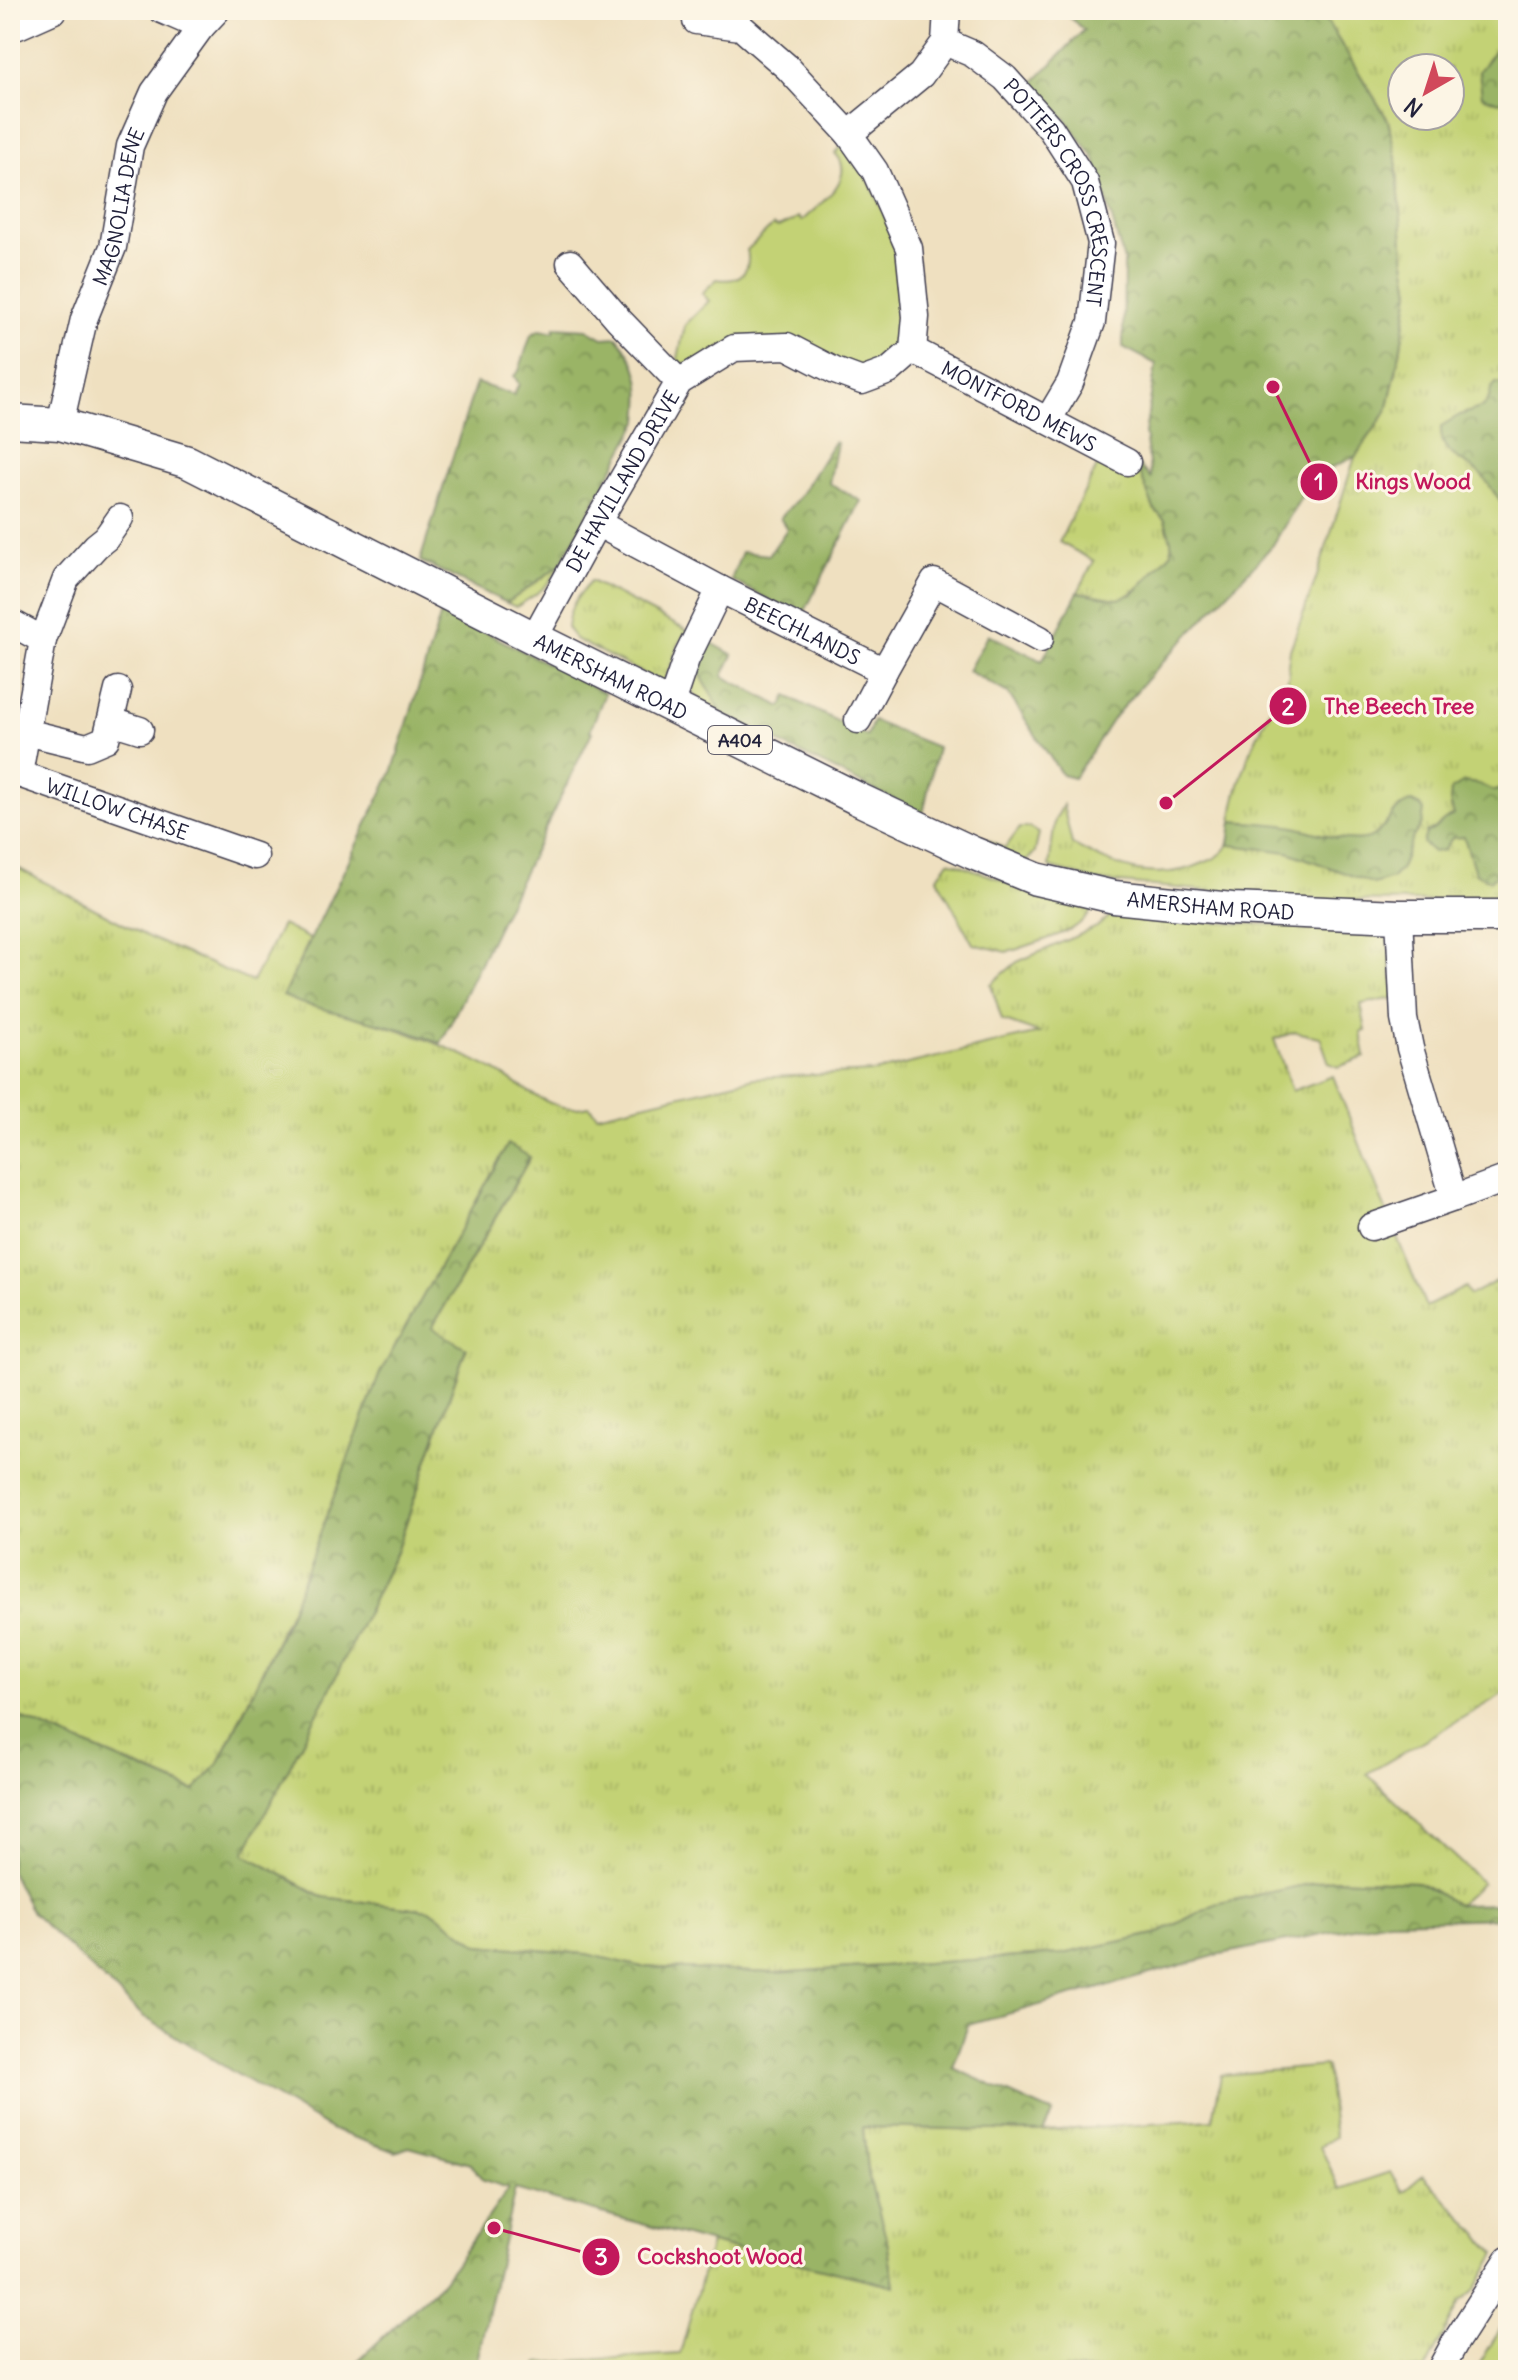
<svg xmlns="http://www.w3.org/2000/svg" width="1518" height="2380" font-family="Delius,sans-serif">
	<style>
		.grass { fill: url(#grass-tufts); stroke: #727a58; stroke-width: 2; fill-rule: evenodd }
		.forest { fill: url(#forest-crowns); stroke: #5e6b50; stroke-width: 2 }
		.park { fill: #c3d274; stroke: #727a58; stroke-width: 2 }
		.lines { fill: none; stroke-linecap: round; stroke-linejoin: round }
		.minor-casing { stroke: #413e4f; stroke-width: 29 }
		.major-casing { stroke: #413e4f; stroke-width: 35 }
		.minor { stroke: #fff; stroke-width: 26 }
		.major { stroke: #fff; stroke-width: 32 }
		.labels { text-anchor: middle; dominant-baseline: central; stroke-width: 6; stroke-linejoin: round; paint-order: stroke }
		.shield { fill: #fcf5e5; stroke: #63616e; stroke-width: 2 }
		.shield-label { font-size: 18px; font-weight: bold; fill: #22223b }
		.street-label { font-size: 20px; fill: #22223b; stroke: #fcf5e5 }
		.leader { fill: none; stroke: #c2185b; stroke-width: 3 }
		.callout-dot { fill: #c2185b; stroke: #fcf5e5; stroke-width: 3 }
		.mark-label { font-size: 24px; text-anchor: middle; font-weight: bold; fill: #fff }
		.callout-label { font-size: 22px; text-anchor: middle; font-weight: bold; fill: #c2185b; stroke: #fcf5e5; stroke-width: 6; stroke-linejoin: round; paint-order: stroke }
	</style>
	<defs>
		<pattern id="grass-tufts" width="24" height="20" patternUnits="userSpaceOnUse" patternTransform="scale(2)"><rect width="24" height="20" fill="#c3d274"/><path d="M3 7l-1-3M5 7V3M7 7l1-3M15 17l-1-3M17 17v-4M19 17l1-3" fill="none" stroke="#a7b465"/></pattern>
		<pattern id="forest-crowns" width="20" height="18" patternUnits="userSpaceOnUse" patternTransform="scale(2)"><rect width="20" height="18" fill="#9ab466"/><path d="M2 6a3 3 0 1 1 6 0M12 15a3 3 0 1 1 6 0" fill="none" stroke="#7d9255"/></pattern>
	</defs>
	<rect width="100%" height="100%" fill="#fcf5e5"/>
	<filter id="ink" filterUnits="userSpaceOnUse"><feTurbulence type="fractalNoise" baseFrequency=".0125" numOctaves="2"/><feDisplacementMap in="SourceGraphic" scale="16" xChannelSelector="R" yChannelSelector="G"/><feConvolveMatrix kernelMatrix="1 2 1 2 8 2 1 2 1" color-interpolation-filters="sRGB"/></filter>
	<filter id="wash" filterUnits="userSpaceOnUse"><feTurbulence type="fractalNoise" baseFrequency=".006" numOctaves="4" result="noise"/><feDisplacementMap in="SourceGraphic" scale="32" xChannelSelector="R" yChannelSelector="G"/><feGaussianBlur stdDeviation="1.8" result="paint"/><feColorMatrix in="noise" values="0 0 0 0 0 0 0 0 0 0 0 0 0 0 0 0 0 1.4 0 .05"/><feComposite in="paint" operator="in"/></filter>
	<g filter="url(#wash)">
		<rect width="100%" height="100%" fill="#efe0c0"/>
		<path class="grass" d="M1320 10H1508V902L1312 900 1098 881 1049 867 1055 820 1063 805 1072 844C1117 868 1155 885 1206 862 1215 859 1226 852 1229 843 1234 830 1231 814 1235 800 1245 756 1267 715 1289 675L1288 664 1290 650 1317 576 1355 457 1387 411 1400 353 1410 291 1404 255 1396 157 1388 120ZM1402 68H1450V116H1402Z
			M1099 463 1129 478 1134 470 1139 471 1154 509 1165 520 1171 541 1172 552C1161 564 1133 599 1118 599 1110 599 1088 593 1078 592L1094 561 1059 542Z
			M560 565C549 588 537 594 516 607L507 603Z
			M591 581 688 631C674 644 674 667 662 683L575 639 567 627C569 607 577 596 591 581Z
			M701 639 710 642 700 674 723 715C678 699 692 675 701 639Z
			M1020 828H1029L1039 833 1035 852 1026 862 973 839 976 834 1005 848Z
			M949 861C997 877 1042 898 1092 909 1083 932 1038 941 1015 950L1007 952 973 944 937 878Z
			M10 864 150 938 252 982 282 925 310 939 283 996C356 1016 427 1034 494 1070 523 1086 554 1116 589 1106L597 1115 754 1078 874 1072 1039 1033 1002 1020 991 984 1017 962 1097 927 1116 911 1196 922 1386 929 1395 998 1361 1004 1366 1031 1361 1032 1365 1057 1338 1067 1329 1063 1320 1037 1295 1032 1274 1039 1292 1091 1333 1076 1386 1211 1426 1307 1465 1287 1470 1295 1508 1275V1691L1367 1774 1482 1883 1458 1905 1418 1882 1332 1879 1215 1904 1159 1933 1062 1954 775 1973 642 1967 586 1954 479 1945 430 1910 323 1897 243 1854 326 1697 396 1552 466 1349 432 1328 530 1158 508 1145 219 1763 195 1791 10 1713Z
			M1326 2066 1335 2137 1320 2146 1340 2189 1390 2172 1403 2192 1423 2175 1496 2254 1474 2291 1460 2303 1425 2370H535L539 2363 680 2354 711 2243 894 2285 887 2241 867 2171 863 2127 1043 2131 1213 2120 1221 2075Z
			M1508 2316V2370H1476Z"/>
		<path class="forest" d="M1061 10H1320L1388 120 1396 158 1404 255 1410 291 1400 353 1387 411 1355 457 1314 475 1273 545 1146 680 1115 716 1074 778 1062 775 1008 693 968 671 988 634 1042 661 1078 592 1118 599 1133 594 1172 552 1171 541 1165 520 1154 509 1139 471 1134 470 1140 467 1151 478 1145 433 1156 364 1123 347 1124 261 1095 159 1065 118 1026 90 1084 30Z
			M1508 33V99L1499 102 1482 96 1479 71Z
			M1508 167V224L1501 195Z
			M555 327 587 329 603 338 617 337C641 365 643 386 639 421L560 565 507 603 420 561 476 383 514 395 519 384 514 376 519 371 531 335 539 330 554 332Z
			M1496 383 1508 386V510C1499 500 1492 489 1484 478 1467 458 1439 459 1441 426L1460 415 1483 407 1489 398 1491 389Z
			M834 442 837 443 829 483 861 501 802 617 731 580 742 552 769 555 787 529 780 518 800 496Z
			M442 610 605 693 590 731 592 732 441 1043 404 1030 300 1003 283 996 393 770Z
			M710 642 733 655 723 676 781 707 787 696 867 736 873 721 937 747 923 814 723 715 700 674Z
			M1464 782C1468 783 1473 783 1478 784 1492 789 1494 797 1508 783V867L1490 880 1475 873 1464 837 1452 838 1444 850 1433 852 1423 843 1426 833C1438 830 1441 819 1454 815L1450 802 1451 790Z
			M1412 802 1420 806 1424 811 1422 824 1413 837 1401 868 1392 878 1374 884 1288 852 1229 845 1232 821C1253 823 1274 823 1295 827 1316 832 1341 842 1364 839 1387 835 1390 805 1412 802Z
			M508 1144 530 1157 432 1328 466 1348 396 1552 326 1697 244 1854 323 1897 430 1910 479 1945 587 1954 642 1967 775 1973 1062 1954 1159 1933 1215 1904 1332 1879 1418 1882 1458 1905 1508 1904V1918L1388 1921 1221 1954 968 2025 953 2068 1053 2113 1043 2131 863 2127 867 2171 887 2241 894 2286 711 2243 515 2189 475 2370H348L443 2281 509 2188 483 2180 470 2164 409 2147 396 2152 333 2130 238 2075 143 2016 32 1913 10 1870V1713L194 1791 219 1763 289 1616 380 1373Z"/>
		<path class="park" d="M842 146C851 157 862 168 869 181 896 233 906 286 900 344L869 374 785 340 688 364 677 363 685 325 709 301 702 293 717 279C739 283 752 272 747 250L773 225 778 227 793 221 798 217 802 221C819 204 859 178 835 153Z"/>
	</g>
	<g filter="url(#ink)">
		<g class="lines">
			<g class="minor-casing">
				<g id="minor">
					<path d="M162 10 201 27"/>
					<path d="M10 27 18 26 54 10"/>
					<path id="s1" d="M945 42 973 54 1005 78 1051 129 1085 182 1101 243 1092 322 1070 383 1048 420"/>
					<path d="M849 134 921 75 945 42 947 10"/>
					<path d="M570 263 619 320 679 382"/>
					<path id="s2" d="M913 350 1127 462"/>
					<path id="s3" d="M60 424 84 319 113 247 130 146 154 92 201 27 217 10"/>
					<path id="s4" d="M597 523 720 589 884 671 934 582 1040 639"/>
					<path id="s5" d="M10 622 43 640 19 774 255 856"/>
					<path id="s6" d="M534 638 597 523 679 382 734 348 787 346 835 371 862 381 889 371 913 350 916 317 909 248 875 171 849 134 787 67 741 27 696 21"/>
					<path d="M43 640 66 579 96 546 106 538 120 518"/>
					<path d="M670 706 686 659 720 589"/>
					<path d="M858 720 884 671"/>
					<path d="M111 721 140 730"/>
					<path d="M26 732 87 747 106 739 118 690"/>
					<path d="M1454 1198 1508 1178"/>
					<path d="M1371 1227 1454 1198 1410 1048 1404 1019 1399 916"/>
					<path d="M1440 2370 1456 2341 1508 2260"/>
				</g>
			</g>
			<g class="major-casing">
				<g id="major">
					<path id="s7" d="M10 421 60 424 188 462 534 638 858 799 973 853 1036 879 1114 897 1232 909 1399 916H1508"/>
				</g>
			</g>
			<use href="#minor" class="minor"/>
			<use href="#major" class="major"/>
		</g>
	</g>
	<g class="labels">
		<rect class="shield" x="708" y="726" width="64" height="28" rx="6"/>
		<g class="shield-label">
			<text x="740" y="740">A404</text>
		</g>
		<g class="street-label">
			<text stroke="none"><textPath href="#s1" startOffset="202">POTTERS CROSS CRESCENT</textPath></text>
			<text stroke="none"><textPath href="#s3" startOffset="226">MAGNOLIA DENE</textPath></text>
			<text stroke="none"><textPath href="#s2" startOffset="120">MONTFORD MEWS</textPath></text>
			<text stroke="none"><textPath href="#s6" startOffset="180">DE HAVILLAND DRIVE</textPath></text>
			<text stroke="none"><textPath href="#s4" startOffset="232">BEECHLANDS</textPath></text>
			<text stroke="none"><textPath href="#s7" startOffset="658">AMERSHAM ROAD</textPath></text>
			<text stroke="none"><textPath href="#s5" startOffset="278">WILLOW CHASE</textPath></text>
			<text stroke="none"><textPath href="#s7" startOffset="1306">AMERSHAM ROAD</textPath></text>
		</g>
	</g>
	<path class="leader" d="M1273 387L1319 482M1166 803L1288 706M494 2228L601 2257"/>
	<g class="callout-dot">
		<circle cx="1273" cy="387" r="8"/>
		<circle cx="1166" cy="803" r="8"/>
		<circle cx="494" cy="2228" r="8"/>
		<circle cx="1319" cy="482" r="20"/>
		<circle cx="1288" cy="706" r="20"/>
		<circle cx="601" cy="2257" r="20"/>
	</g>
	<g class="mark-label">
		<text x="1319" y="490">1</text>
		<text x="1288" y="715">2</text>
		<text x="601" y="2265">3</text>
	</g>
	<g class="callout-label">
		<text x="1413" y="489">Kings Wood</text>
		<text x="1399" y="714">The Beech Tree</text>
		<text x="720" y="2264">Cockshoot Wood</text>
	</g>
	<rect width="1518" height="2380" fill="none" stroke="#fcf5e5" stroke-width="40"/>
	<g transform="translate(1426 92) rotate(219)"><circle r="38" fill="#fcf5e5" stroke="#a5a1a1" stroke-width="2"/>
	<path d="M0-6L14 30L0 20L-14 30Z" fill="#d1495b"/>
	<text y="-12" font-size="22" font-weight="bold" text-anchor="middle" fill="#22223b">N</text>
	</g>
</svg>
